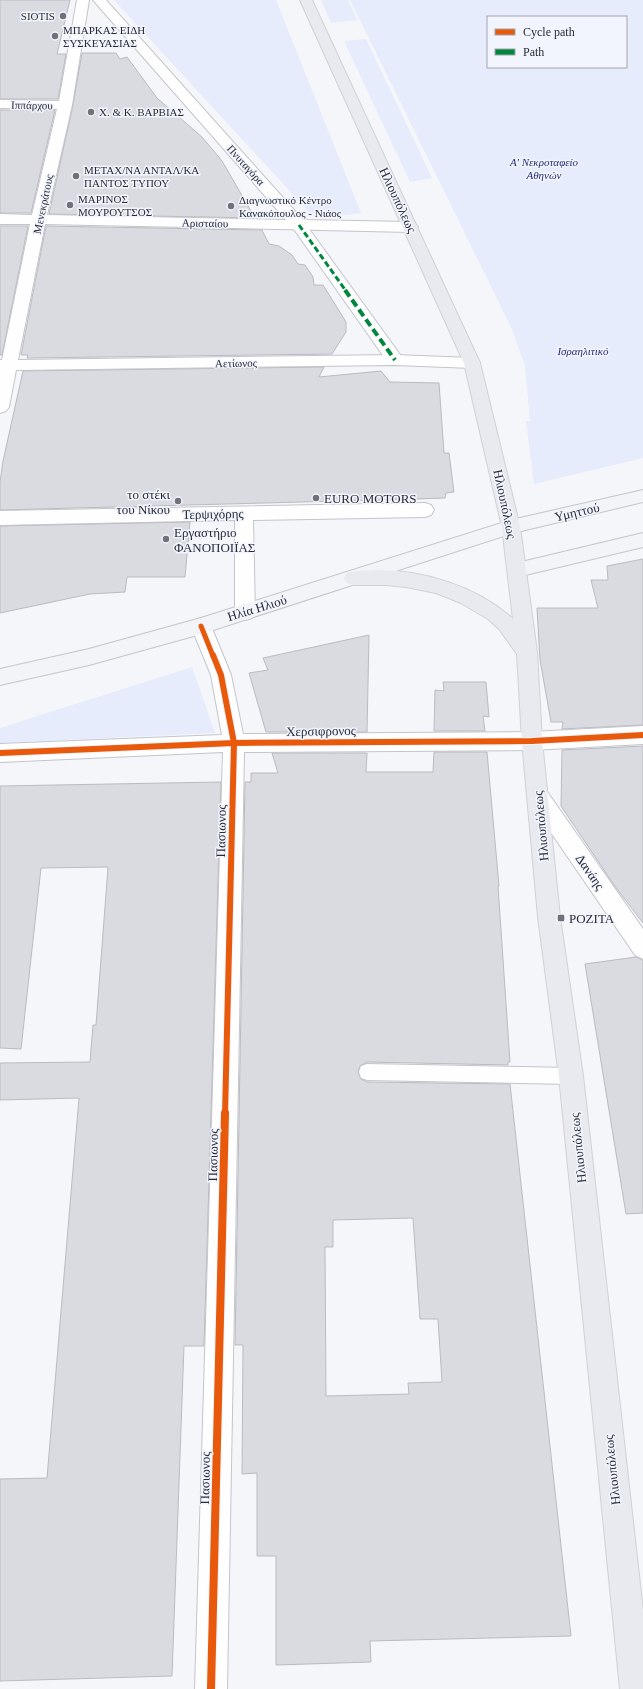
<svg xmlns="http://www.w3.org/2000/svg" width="643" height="1689" font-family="'Times New Roman',serif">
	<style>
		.green { fill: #e6ecfc; fill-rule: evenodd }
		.building { fill: #dadbe1; stroke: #babbc1; fill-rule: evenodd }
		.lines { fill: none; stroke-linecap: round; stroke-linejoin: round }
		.service-casing { stroke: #c3c5cb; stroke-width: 2 }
		.pedestrian-casing { stroke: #c3c5cb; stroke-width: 2 }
		.minor-casing { stroke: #c3c5cb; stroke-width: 2 }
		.secondary-casing { stroke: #c3c5cb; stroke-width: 2 }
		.primary-casing { stroke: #d0d1d5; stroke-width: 2 }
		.service { fill: #fefefe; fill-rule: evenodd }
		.pedestrian { fill: #fefefe; fill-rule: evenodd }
		.minor { fill: #fefefe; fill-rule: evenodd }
		.secondary { fill: #f3f4f7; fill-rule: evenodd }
		.primary { fill: #e8eaf0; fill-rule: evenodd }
		.quiet-far1 { stroke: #00873e; stroke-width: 3; stroke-dasharray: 6 3; stroke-linecap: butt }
		.quiet { stroke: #00873e; stroke-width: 4; stroke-dasharray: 8 4; stroke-linecap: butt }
		.cycleway-far2-casing { stroke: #f2f5fd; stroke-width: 7 }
		.cycleway-far1-casing { stroke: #f2f5fd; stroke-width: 8 }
		.cycleway-casing { stroke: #f2f5fd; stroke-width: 10 }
		.cycleway-far2 { stroke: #e8590c; stroke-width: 5 }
		.cycleway-far1 { stroke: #e8590c; stroke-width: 6 }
		.cycleway { stroke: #e8590c; stroke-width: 8 }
		.poi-dot { fill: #707279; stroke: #f2f5fd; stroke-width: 1.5 }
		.labels { text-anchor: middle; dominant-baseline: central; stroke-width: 3; stroke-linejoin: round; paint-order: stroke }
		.far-poi-label { font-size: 11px; fill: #282b33; stroke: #f2f5fd; text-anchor: start }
		.far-street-label { font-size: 11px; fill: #282b33; stroke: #f2f5fd }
		.far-park-label { font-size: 11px; font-style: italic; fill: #212c77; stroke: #f2f5fd }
		.street-label { font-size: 13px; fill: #282b33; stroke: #f2f5fd }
		.poi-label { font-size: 13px; fill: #282b33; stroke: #f2f5fd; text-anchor: start }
	</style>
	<rect width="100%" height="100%" fill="#f5f6fa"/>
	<path class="green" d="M114 0H276L361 213 323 218 309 212Z
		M321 0H348L357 20 331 23Z
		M350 0H643V458L534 484 526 421H530L525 366 512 329ZM488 17H626V67H488Z
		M366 39 432 178 410 182 344 41Z
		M192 667 215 733 0 743V728Z"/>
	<path class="building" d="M0 0H70L57 54H66L58 99H0Z
		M82 53H116L120 59 127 57 157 98 202 137 222 161 255 218 49 214 73 105Z
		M0 110H55L31 213H0Z
		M0 226H28L2 355H0Z
		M46 226 262 230 269 244 279 246 292 255 298 264 305 265 313 277 314 285H323L346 322V332L332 354 27 358 28 355H21Z
		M324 367 319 377 381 371 390 382 439 383 444 453H449L454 492 446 493 445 498 416 499 0 510V482L3 461 23 371Z
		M190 522 185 577H127L125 592 90 594 0 613V526Z
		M643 559V725L562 729 563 722H551L540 660 537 608H598L591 580H608L607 566Z
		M369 635 367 732H266L249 673 268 670 263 658Z
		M443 682H486L489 717 483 716 485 731H434L435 690 444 691Z
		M643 746V923L614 885 561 806 562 750Z
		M434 752H487L499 886H498L510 1062H508V1065L367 1062 360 1066 358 1072 361 1079 367 1082 510 1084 571 1636 370 1641 371 1662 276 1665V1556H257V1473L242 1474 243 1345H235L245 782H251V773H278L272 753H367L366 772H433ZM413 1218 420 1319H438L442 1382 408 1383 409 1394 326 1396 325 1247H333V1220Z
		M221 782 204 1346H184L172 1676 0 1681V1479L47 1478 79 1098 0 1100V1063L90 1062 93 1025H96L108 867 41 868 21 1049 0 1048V786Z
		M636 957 643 960V1213L626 1214 585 964Z"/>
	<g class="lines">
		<g class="service-casing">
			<path id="service" d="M367 1064 571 1068 577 1070 579 1076 577 1082 571 1084 367 1080 361 1078 359 1072 361 1066Z"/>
		</g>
		<g class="pedestrian-casing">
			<path id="pedestrian" d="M299 220 304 222 401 356 403 360 401 364 395 365 389 364 291 225 294 222Z"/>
		</g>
		<g class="minor-casing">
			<path id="minor" d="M77 0H89L72 105 47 215 286 220 93 0H106L303 220 410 222 415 224 418 227 415 230 410 232 45 224 18 360 395 355 472 358 478 359 480 363 478 367 472 368 395 365 16 370 9 407 6 411 0 413V360H2L30 224H0V214L32 215 57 109 0 108V100L59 101Z
				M425 503 431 505 434 510 431 515 425 517 253 520 255 613 252 618 245 620 238 618 235 613V520L0 525V511Z
				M201 618 208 621 211 626 231 675 243 734 532 732 643 726V744L532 750 244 752 227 1689H195L223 752 0 762V744L222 735 211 675 191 626 194 621Z
				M538 787 546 790 643 929V959L635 955 530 802 527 796 530 790Z"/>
		</g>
		<g class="secondary-casing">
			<path id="secondary" d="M643 490V502L513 533 201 634 89 665 0 685V669L89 649 201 618 511 520Z
				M643 533V547L517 577 510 575 508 570 510 565 517 563Z"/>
		</g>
		<g class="primary-casing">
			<path id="primary" d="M300 0H312L480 363 520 527 537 652 542 741 560 917 583 1076 643 1611V1689H620L559 1076 538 917 522 741 517 654 499 629 488 619 461 603 436 593 406 587 386 585H354L347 583 344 578 347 573C356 570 365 571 375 570 423 570 477 586 513 619L502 527 464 363Z"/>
		</g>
		<use href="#service" class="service"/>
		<use href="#pedestrian" class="pedestrian"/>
		<use href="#minor" class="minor"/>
		<use href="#secondary" class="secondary"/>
		<use href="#primary" class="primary"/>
		<path class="quiet-far1" d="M299 225 346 291"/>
		<path class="quiet" d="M345 290 395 360"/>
		<g class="cycleway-far2-casing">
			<path id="cycleway-far2" d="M201 626 213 656"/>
		</g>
		<g class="cycleway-far1-casing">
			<path id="cycleway-far1" d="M213 655 221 675 234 743 225 1114
				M0 753 234 743 532 741 643 735"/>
		</g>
		<g class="cycleway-casing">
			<path id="cycleway" d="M211 1689 225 1113"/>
		</g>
		<use href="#cycleway-far2" class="cycleway-far2"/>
		<use href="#cycleway-far1" class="cycleway-far1"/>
		<use href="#cycleway" class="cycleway"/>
	</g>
	<g class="poi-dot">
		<circle cx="63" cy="16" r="4"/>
		<circle cx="55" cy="36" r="4"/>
		<circle cx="91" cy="112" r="4"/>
		<circle cx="76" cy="176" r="4"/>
		<circle cx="70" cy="205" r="4"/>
		<circle cx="231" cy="206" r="4"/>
		<circle cx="316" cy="498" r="4"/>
		<circle cx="178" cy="501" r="4"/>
		<circle cx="166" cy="539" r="4"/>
		<rect x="557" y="914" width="8" height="8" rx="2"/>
	</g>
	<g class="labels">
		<g class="far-poi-label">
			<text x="55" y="16" text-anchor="end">SIOTIS</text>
			<text x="63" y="30">ΜΠΑΡΚΑΣ ΕΙΔΗ<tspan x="63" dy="13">ΣΥΣΚΕΥΑΣΙΑΣ</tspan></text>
			<text x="99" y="112">Χ. &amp; Κ. ΒΑΡΒΙΑΣ</text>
			<text x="84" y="170">ΜΕΤΑΧ/ΝΑ ΑΝΤΑΛ/ΚΑ<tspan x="84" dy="13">ΠΑΝΤΟΣ ΤΥΠΟΥ</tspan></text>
			<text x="78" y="199">ΜΑΡΙΝΟΣ<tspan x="78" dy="13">ΜΟΥΡΟΥΤΣΟΣ</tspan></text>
			<text x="239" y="200">Διαγνωστικό Κέντρο<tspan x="239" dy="13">Κανακόπουλος - Νιάος</tspan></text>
		</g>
		<g class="far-street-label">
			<text transform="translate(32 105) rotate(1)">Ιππάρχου</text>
			<text transform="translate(246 165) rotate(48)">Πνυταγόρα</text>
			<text transform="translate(43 204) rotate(-78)">Μενεκράτους</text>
			<text transform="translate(205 223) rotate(1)">Αρισταίου</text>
			<text transform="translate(236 363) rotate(-1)">Αετίωνος</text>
		</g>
		<g class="far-park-label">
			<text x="544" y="162">Α' Νεκροταφείο<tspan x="544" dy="13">Αθηνών</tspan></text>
			<text x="583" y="351">Ισραηλιτικό</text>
		</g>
		<g class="street-label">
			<text transform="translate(398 200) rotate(65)">Ηλιουπόλεως</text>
			<text transform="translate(505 504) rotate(78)">Ηλιουπόλεως</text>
			<text transform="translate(577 512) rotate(-13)">Υμηττού</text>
			<text transform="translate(213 514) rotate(-1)">Τερψιχόρης</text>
			<text transform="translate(257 608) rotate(-17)">Ηλία Ηλιού</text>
			<text transform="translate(321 731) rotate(-1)">Χερσιφρονος</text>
			<text transform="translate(541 826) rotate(-95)">Ηλιουπόλεως</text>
			<text transform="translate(221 831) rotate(-89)">Πασιωνος</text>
			<text transform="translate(590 872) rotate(55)">Δανάης</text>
			<text transform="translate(578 1148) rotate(-96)">Ηλιουπόλεως</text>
			<text transform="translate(213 1155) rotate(-89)">Πασιωνος</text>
			<text transform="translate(612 1470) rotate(-96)">Ηλιουπόλεως</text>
			<text transform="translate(205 1478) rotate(-89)">Πασιωνος</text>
		</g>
		<g class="poi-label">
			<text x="170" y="494" text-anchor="end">το στέκι<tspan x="170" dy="15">του Νίκου</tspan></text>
			<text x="324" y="498">EURO MOTORS</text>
			<text x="174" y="532">Εργαστήριο<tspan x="174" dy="15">ΦΑΝΟΠΟΙΪΑΣ</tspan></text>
			<text x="569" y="918">ΡΟΖΙΤΑ</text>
		</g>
	</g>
	<rect x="487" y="16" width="140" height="52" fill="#f2f5fd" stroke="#a1a4ac"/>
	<rect x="495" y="29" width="20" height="6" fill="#e8590c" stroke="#a1a4ac"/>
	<text x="523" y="36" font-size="12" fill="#282b33">Cycle path</text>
	<rect x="495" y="49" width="20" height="6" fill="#00873e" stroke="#a1a4ac"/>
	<text x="523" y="56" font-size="12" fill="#282b33">Path</text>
</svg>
